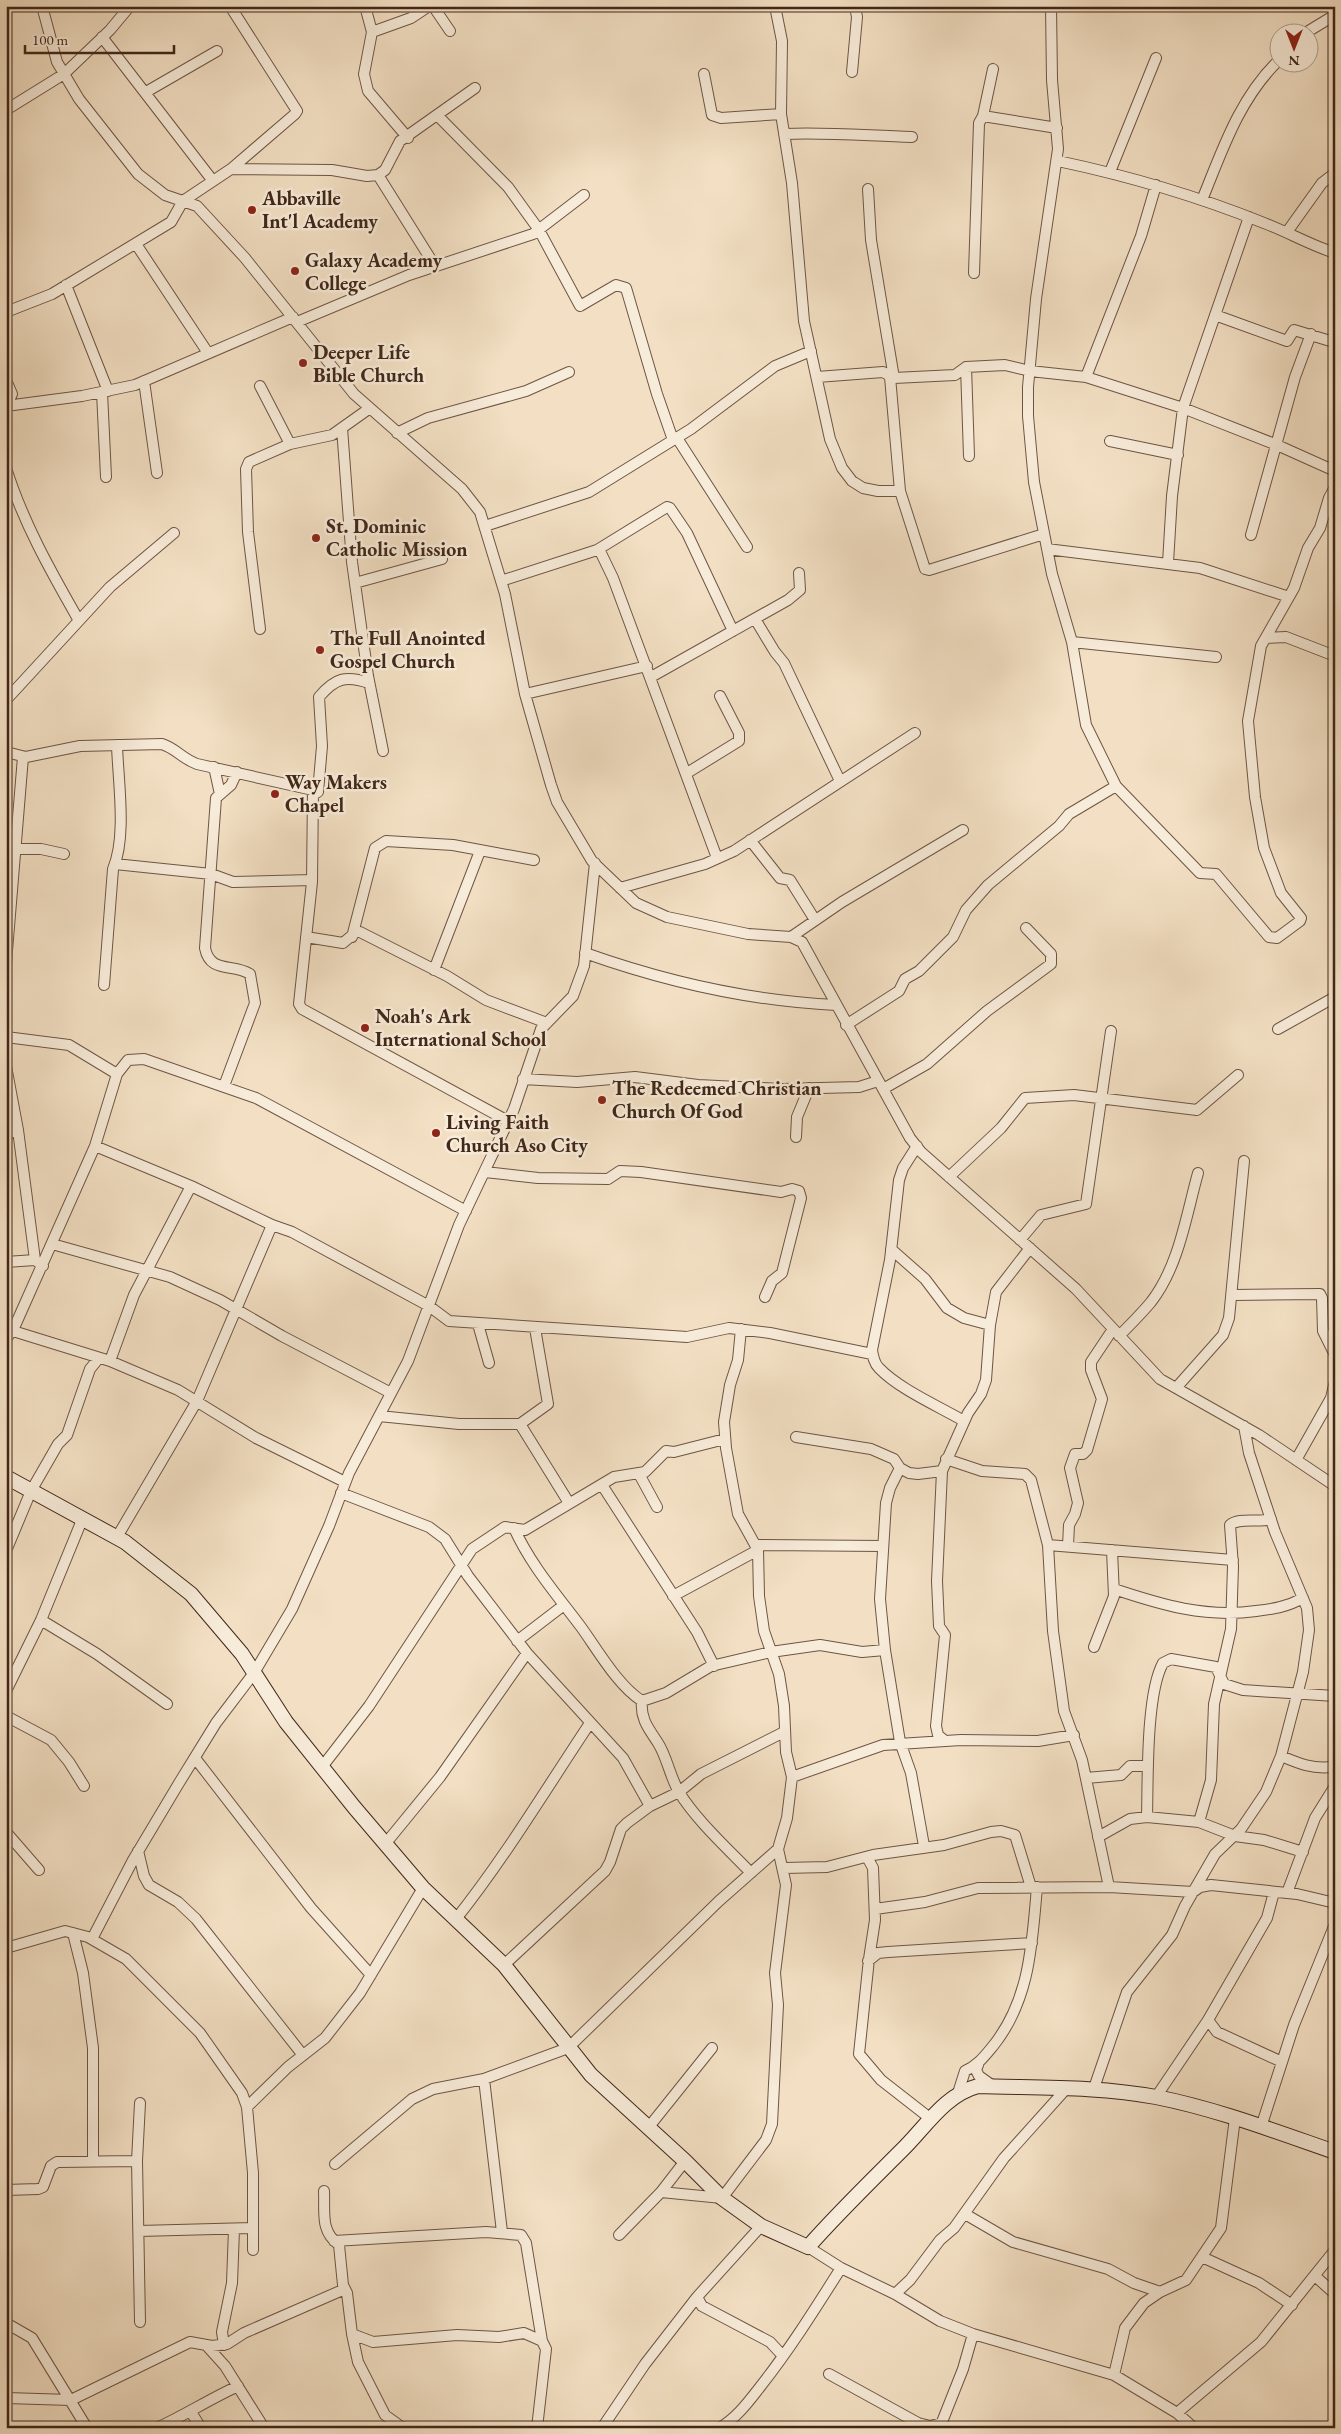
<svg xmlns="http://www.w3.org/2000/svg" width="1341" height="2434" font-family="'EB Garamond',serif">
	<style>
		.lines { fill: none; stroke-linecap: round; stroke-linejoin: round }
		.street-casing { stroke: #6e5544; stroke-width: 12 }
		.secondary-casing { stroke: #412719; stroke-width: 16 }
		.street { stroke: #f7ebd9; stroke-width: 10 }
		.secondary { stroke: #f7ebd9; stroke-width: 14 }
		.poi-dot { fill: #8f2418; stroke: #f7ebd9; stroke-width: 2 }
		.labels { text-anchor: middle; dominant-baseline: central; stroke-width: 5; stroke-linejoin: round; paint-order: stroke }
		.poi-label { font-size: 20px; font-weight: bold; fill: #412719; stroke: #f7ebd9; text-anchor: start }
	</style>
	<rect width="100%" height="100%" fill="#f3e0c4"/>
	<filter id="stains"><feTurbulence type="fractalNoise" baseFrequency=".004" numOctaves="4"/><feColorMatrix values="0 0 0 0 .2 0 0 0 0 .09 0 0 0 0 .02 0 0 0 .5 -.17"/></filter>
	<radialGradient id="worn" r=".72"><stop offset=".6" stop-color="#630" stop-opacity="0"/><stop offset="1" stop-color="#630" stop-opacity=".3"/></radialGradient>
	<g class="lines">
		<g class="street-casing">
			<path id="street" d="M42 6 57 62 79 99 138 174 165 195 197 206 245 258 354 394 462 489 480 512 505 594 525 694 551 785 557 802 592 861 636 903 667 917 748 934 791 937 802 942 910 1138 921 1152 1076 1289 1160 1379 1259 1435 1335 1486
				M365 6 372 32 364 74 368 91 408 138
				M433 6 450 31
				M775 6 782 41 781 114 792 183 804 321 830 439 842 468 852 481 863 488 878 491H900
				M1051 6 1052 80 1058 149 1036 299 1028 387V416L1034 482 1052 574 1072 642 1086 725 1116 786 1200 873 1216 874 1269 937 1277 938 1300 921 1301 918 1281 893 1264 848 1255 797 1248 721 1261 646 1294 588 1308 548 1320 528 1329 498 1335 487
				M372 32 411 18 429 6
				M1307 32 1335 15
				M102 37 213 181
				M852 72 857 17 855 6
				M704 74 712 115 721 118 781 114
				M146 92 217 51
				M6 110 64 74 110 30 130 6
				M437 115 508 187 539 230 580 306 616 285 626 288 657 394 673 440
				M983 116 993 69
				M784 134C827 132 870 136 912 137
				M1058 161C1129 176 1197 196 1264 223 1288 232 1310 245 1335 253
				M231 169 332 170 367 176 378 175 385 170 400 141 475 88
				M1110 172 1156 58
				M378 175 435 266
				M868 189 871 240 894 378
				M1202 200C1222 151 1239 99 1278 61
				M1287 232 1322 183 1335 173
				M136 244 208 353
				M974 273 979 123 983 116 1057 128
				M66 285 108 391
				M6 312 52 294 171 222 183 201 231 169 295 114 297 111 230 6
				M1215 315 1287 341 1294 330 1327 340 1332 341 1335 338
				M297 322 409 275 533 234 584 195
				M966 367 969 456
				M817 377 883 372 894 378 955 375 966 367 1005 365 1030 371 1086 377 1183 408 1277 445 1335 471
				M890 377 900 491 925 569 929 570 1044 534
				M1086 377 1141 236 1156 185
				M6 380 12 394 6 407
				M144 381 157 473
				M260 386 290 444
				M102 392 106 477
				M6 406 82 396 135 385 293 317
				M342 428 352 562 368 676 383 751
				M397 433 428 418 526 391 569 372
				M677 438 747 547
				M1110 441 1178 455
				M6 468C23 522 50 570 78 619
				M485 526 589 492 691 429 775 366 811 351
				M1251 535 1295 377 1311 334
				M599 549 613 578 717 858
				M1047 549 1200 568 1289 597
				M1168 563 1172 496 1183 408 1249 217
				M501 581 597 550 667 507 670 508 687 533 733 631
				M355 583 442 559
				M755 619 775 652 784 663 840 781
				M260 629 248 532 246 469 249 462 290 444 332 435 370 408
				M1266 638 1286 637 1335 656
				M1072 642 1216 657
				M651 677 788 600 800 590 799 573
				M525 694 647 666
				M6 700 110 587 174 533
				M6 752 26 757 80 746 162 744C177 749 181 758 197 764L313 790 312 882 299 1004 302 1009 508 1121
				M214 767 220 794
				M687 773 739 741V733L720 696
				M314 794 318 792 322 746 319 697C335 678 346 675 369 683
				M750 840 780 878 790 880 815 920
				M16 849H41L64 854
				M115 864 211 874 233 882 312 880
				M620 888 705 864 734 851 915 733
				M306 937 343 943 356 932H360L447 976 486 1000 547 1023
				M352 937 375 848 386 841 453 845 534 860
				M791 937 842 902 963 830
				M585 953C664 981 752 1001 836 1005
				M6 963 23 757
				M434 970 480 851
				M104 985 113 869C127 836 118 781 117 745
				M846 1025 899 991 905 979 919 971 953 937 966 910 988 885 1059 826 1069 814 1116 786
				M1278 1029 1335 997
				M6 1037 69 1045 117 1074
				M6 1066 18 1130 35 1260 43 1266
				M523 1079 577 1082 635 1077 698 1085 782 1089 859 1087 878 1081
				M224 1086 255 1003 250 974C233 963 210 974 205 948L216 798 231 785 237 772
				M883 1089 927 1064 987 1011 1051 964V954L1026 928
				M6 1134 18 1130
				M796 1137 797 1117 809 1088
				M95 1146 191 1186 272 1225 292 1232 429 1306 449 1321 687 1337 729 1328 770 1333 872 1354
				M917 1146 903 1168 899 1180 890 1260 872 1350C873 1357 874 1363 879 1368 899 1389 938 1406 964 1421
				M485 1172 538 1178 608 1179 620 1171 641 1172 781 1192 792 1189 799 1191 801 1198 782 1273 772 1281 765 1297
				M949 1177 1001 1128 1025 1098 1074 1095 1197 1110 1238 1075
				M1020 1240 1041 1215 1086 1204 1111 1031
				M52 1244 170 1277 220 1300 282 1336 391 1393
				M891 1249 925 1279 947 1308 964 1318 990 1325
				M6 1262 35 1260
				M1233 1295 1320 1294 1322 1298 1323 1331 1335 1355
				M478 1324 489 1363
				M13 1331 110 1361 178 1390 256 1438 345 1482
				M1119 1336C1130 1325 1141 1314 1151 1302 1179 1266 1186 1216 1198 1173
				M6 1339 14 1328 95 1146 117 1074 128 1060 144 1059 256 1098 466 1211
				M110 1361 134 1295 191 1186
				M1176 1388 1223 1335 1229 1318 1244 1161
				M379 1416 459 1424H520L569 1503
				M520 1424 548 1404 535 1328
				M796 1437 871 1449 894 1459 900 1468 909 1473 918 1474 942 1471
				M946 1459 982 1471 1025 1474 1031 1480 1048 1545 1053 1631 1064 1711 1082 1760 1109 1887
				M1296 1460 1331 1398 1335 1381
				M900 1468 890 1488 886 1503 880 1599 885 1650 900 1742 911 1773 924 1846
				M639 1474 657 1507
				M602 1485 697 1632 714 1666
				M341 1493 429 1527 445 1539 468 1576 527 1653 623 1758 650 1806
				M514 1528C530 1564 557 1595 581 1627 597 1649 618 1686 642 1701L666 1693 711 1666 771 1652 820 1645 862 1652 885 1650
				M117 1537 197 1401 272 1225
				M756 1545 883 1546
				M1048 1545 1233 1560
				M1068 1546 1069 1525 1075 1514 1078 1503 1070 1468 1075 1454H1083L1087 1450 1102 1399 1091 1370V1362L1113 1329
				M6 1551 31 1491 58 1444 67 1435 90 1369 99 1358
				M1114 1589C1162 1605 1205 1618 1256 1611 1273 1609 1287 1607 1303 1598
				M673 1596 758 1550
				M41 1620 97 1654 167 1704
				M517 1641 564 1605
				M1094 1647 1114 1596 1112 1550
				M6 1691 41 1620 82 1520
				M642 1701C640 1719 649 1729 658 1743 667 1757 670 1777 679 1792 696 1820 728 1849 751 1873
				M6 1716 51 1740 69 1762 84 1786
				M945 1741 938 1735 936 1726 945 1635 939 1626 937 1581 942 1471 968 1413 981 1394 986 1380 990 1325 996 1292 1030 1248
				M1281 1756C1300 1764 1312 1769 1332 1767L1335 1769
				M195 1758 311 1908 371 1975
				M322 1767 369 1706 472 1549 505 1527 525 1530 614 1477 645 1472 666 1451 674 1452 725 1439
				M792 1777 883 1745 961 1740 1038 1741 1074 1735
				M1086 1778 1121 1775 1130 1766H1148
				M1147 1817C1148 1779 1146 1694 1163 1663L1171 1659 1216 1667 1224 1684 1243 1690 1335 1696
				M1199 1822 1211 1780 1214 1704 1231 1629 1233 1566 1230 1525C1239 1517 1258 1523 1271 1519
				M6 1832 39 1870
				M1098 1837 1130 1819 1147 1817 1199 1822 1235 1836 1264 1840 1303 1852
				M386 1843 440 1777 527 1653
				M138 1851 144 1876 149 1885 178 1902 196 1919 302 2054
				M867 1857 873 1868 875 1920 869 1959 859 2054 881 2080 931 2119
				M784 1868 827 1867 873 1855 944 1845 991 1832 1001 1831 1015 1835 1031 1887
				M1287 1893 1315 1818 1335 1786
				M875 1909 925 1902 978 1888 1109 1887 1193 1892 1200 1887 1211 1885 1297 1894 1335 1903
				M456 1919C506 1856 546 1789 590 1723
				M73 1933 83 1973 93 2048V2162
				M92 1939 133 1860 179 1783 216 1723 254 1673 292 1609 329 1526 349 1473 408 1361 459 1225 514 1109 541 1029 573 996 584 966 595 863
				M6 1948 65 1931 88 1937 126 1959 200 2033 242 2093 247 2107 253 2173V2250
				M868 1961 878 1953 888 1952 1032 1943
				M504 1965 605 1871 610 1862 621 1829 627 1823 650 1806 679 1792 701 1774 784 1732
				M1208 2020 1217 2032 1282 2062
				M978 2065 976 2070 979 2076 993 2086
				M484 2079 502 2232
				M1093 2091 1127 1992 1172 1935 1185 1906 1215 1854 1241 1829 1266 1792 1281 1756 1303 1672 1309 1630 1307 1608 1275 1532 1249 1453 1244 1426
				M958 2093 965 2071C978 2065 984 2057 993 2046 1030 2000 1032 1944 1037 1887
				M1156 2097 1208 2020 1267 1918 1274 1892
				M140 2103 137 2161 140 2322
				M247 2107 288 2067 325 2038 360 1993 423 1888
				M1261 2127 1294 2025 1335 1924
				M648 2128 712 2048
				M335 2164 412 2099 433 2089 484 2079 568 2048 719 1901 778 1849
				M6 2190 38 2189 43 2187 51 2166 57 2162 137 2161
				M324 2191C325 2213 320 2231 339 2245L343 2285 347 2293 352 2334 358 2362 385 2415 403 2428
				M661 2192 722 2198 766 2140 772 2124 778 2005 775 1973 786 1885 778 1849 787 1818 792 1777 786 1752 784 1706 779 1674 764 1631 759 1596 758 1550 738 1514 726 1448 724 1422 730 1385 738 1360 741 1329
				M965 2214 1013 2242 1108 2269 1134 2283 1160 2292
				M139 2231 252 2228
				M619 2235 661 2192 685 2161
				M334 2241 486 2232 521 2235 526 2243 542 2341 546 2349 537 2428
				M808 2247 841 2268 895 2294 940 2321 973 2334 1114 2375 1177 2413 1194 2428
				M1202 2257 1259 2283 1292 2305
				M1315 2276 1335 2294
				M895 2294 910 2280 940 2240 954 2228 1004 2158 1066 2089
				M697 2297 702 2306 770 2342 783 2356
				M6 2323 32 2338 87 2428
				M352 2334 373 2342 457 2335 499 2337 524 2333 542 2341
				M206 2345 225 2366 264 2428
				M224 2345 222 2332 232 2283 234 2229
				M829 2374 918 2423 930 2426 942 2423
				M1114 2375 1125 2328 1144 2303 1160 2292 1186 2280 1221 2228 1235 2118
				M6 2398 71 2400 190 2342 212 2346 227 2344 244 2333 345 2289
				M191 2412 201 2428
				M1177 2413 1261 2342 1335 2250
				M940 2427 963 2369 973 2334
				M157 2428C185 2415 210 2399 238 2386
				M602 2428 645 2364 697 2297 761 2226
				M719 2428C736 2419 749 2401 760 2387 790 2349 815 2309 841 2268"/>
		</g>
		<g class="secondary-casing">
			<path id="secondary" d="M6 1477 125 1542 191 1594 242 1654 286 1722 354 1807 423 1888 504 1965 591 2075 685 2161 722 2198 761 2226 808 2247C837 2214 869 2183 901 2151 925 2128 944 2095 978 2086 1036 2088 1098 2086 1156 2097 1217 2109 1277 2132 1335 2152"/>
		</g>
		<use href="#street" class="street"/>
		<use href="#secondary" class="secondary"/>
	</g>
	<g class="poi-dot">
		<circle cx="252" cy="210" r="5"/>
		<circle cx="295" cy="271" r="5"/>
		<circle cx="303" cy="363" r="5"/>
		<circle cx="316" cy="538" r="5"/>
		<circle cx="320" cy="650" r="5"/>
		<circle cx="275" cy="794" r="5"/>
		<circle cx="365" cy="1028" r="5"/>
		<circle cx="602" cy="1100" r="5"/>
		<circle cx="436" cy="1133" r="5"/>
	</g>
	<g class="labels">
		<g class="poi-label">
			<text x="262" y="198">Abbaville<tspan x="262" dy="23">Int'l Academy</tspan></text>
			<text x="305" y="260">Galaxy Academy<tspan x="305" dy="23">College</tspan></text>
			<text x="313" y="352">Deeper Life<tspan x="313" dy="23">Bible Church</tspan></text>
			<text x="326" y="526">St. Dominic<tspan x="326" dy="23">Catholic Mission</tspan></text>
			<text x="330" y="638">The Full Anointed<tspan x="330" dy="23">Gospel Church</tspan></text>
			<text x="285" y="782">Way Makers<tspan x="285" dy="23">Chapel</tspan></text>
			<text x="375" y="1016">Noah's Ark<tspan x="375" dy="23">International School</tspan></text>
			<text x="612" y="1088">The Redeemed Christian<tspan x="612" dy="23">Church Of God</tspan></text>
			<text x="446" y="1122">Living Faith<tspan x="446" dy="23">Church Aso City</tspan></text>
		</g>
	</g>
	<rect width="1341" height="2434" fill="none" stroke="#f3e0c4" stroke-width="25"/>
	<rect x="8" y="8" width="1326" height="2419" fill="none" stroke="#412719" stroke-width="2.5"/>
	<rect x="12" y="12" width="1316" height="2409" fill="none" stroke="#412719"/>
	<g transform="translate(1294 48) rotate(180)"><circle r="24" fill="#f7ebd9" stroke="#ae9d8c"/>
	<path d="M0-4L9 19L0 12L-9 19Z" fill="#8f2418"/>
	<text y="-8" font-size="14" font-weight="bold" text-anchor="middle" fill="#412719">N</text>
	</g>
	<path d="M25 45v8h149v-8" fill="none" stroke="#412719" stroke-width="2.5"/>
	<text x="32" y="45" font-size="15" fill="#412719" stroke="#f7ebd9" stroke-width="4" paint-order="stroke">100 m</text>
	<rect width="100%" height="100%" filter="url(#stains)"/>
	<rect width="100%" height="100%" fill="url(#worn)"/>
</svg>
